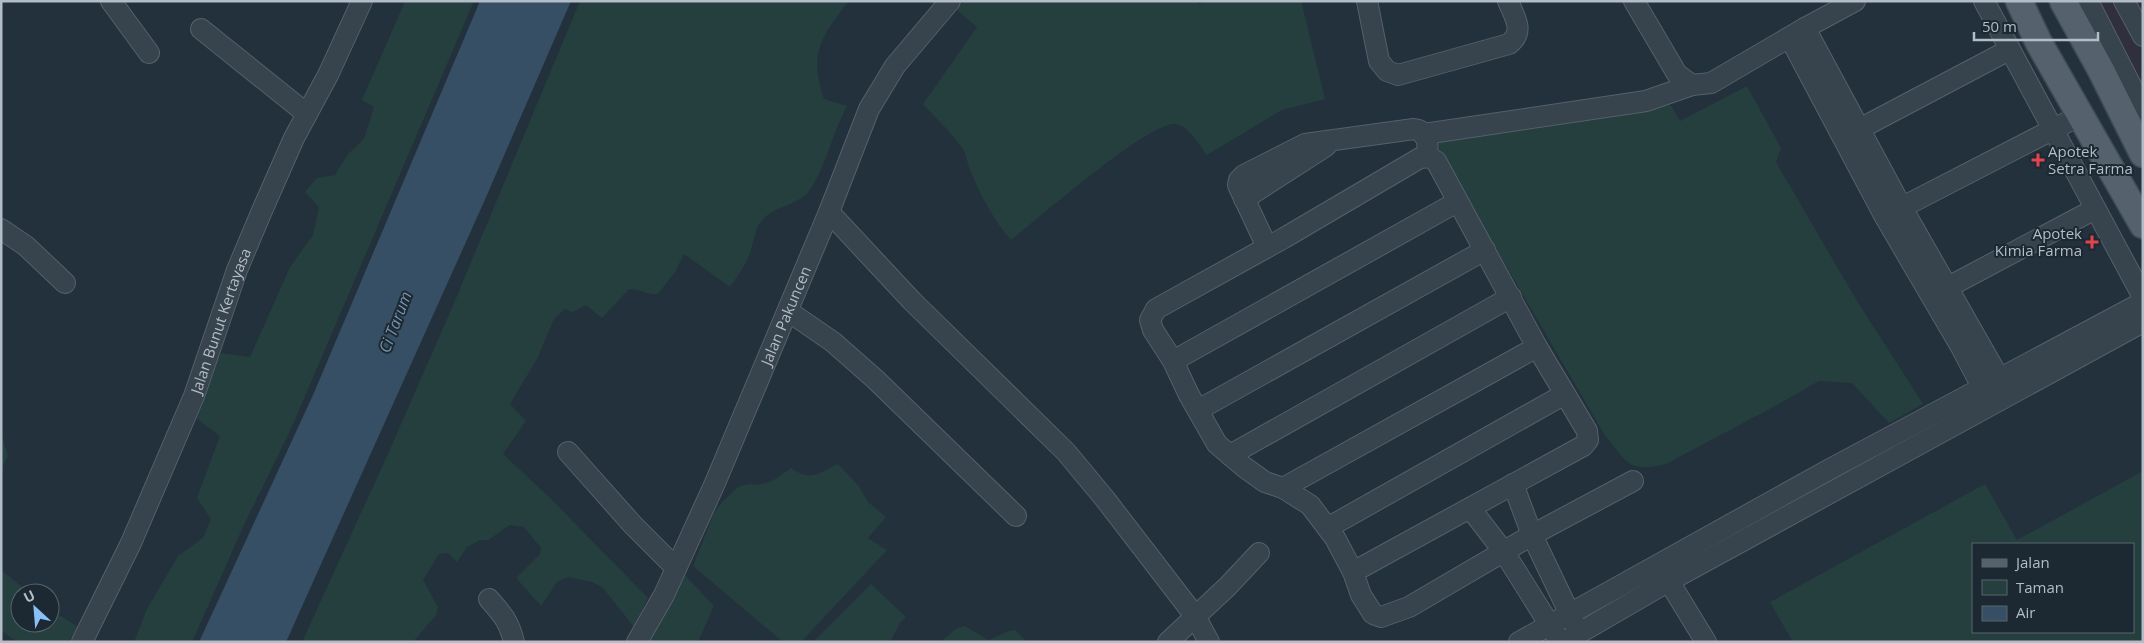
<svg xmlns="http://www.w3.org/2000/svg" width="2144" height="643" font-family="'Open Sans',sans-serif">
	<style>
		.medical { fill: #2f2f3e }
		.green { fill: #253e3e; fill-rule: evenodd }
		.water { fill: #374f64 }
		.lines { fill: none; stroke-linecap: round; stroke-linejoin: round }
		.minor-casing { stroke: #55606b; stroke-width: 22 }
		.major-casing { stroke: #404c56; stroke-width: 29 }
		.minor { stroke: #37434d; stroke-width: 20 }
		.major { stroke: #55626d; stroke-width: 26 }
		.health-dot { fill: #e0444e; stroke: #1c2832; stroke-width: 2 }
		.labels { text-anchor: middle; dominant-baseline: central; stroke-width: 4; stroke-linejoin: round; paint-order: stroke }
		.poi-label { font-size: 15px; fill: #b3bdc8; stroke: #1c2832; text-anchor: start }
		.street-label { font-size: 15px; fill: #b3bdc8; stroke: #1c2832 }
		.water-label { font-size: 16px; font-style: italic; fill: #7392ac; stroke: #1c2832 }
	</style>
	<rect width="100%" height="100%" fill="#23313d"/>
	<path class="medical" d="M2097 1H2143V89Z"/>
	<path class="green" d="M405 1H474L291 429 243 527 192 642H134L147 609 178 556 203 538 211 519 197 498 220 436 197 419 220 353 250 357 290 267 313 235 319 207 305 192 317 178 335 175 348 154 364 139 374 107 362 100Z
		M580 1H849C822 35 808 54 824 99L847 106C832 133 827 166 809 191 801 203 775 207 763 219 754 228 754 245 748 258 744 268 736 278 730 287L684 254 675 272 658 294C648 295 640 289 629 289L602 318 586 305 573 312 565 309 554 319 537 359 510 404 526 421 503 454 549 497 648 598 634 627 602 587 592 582 568 577 557 582 541 606 516 578 540 554 541 548 524 527 510 525 488 540H480L467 547 457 562 448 553 439 554 423 580 438 607 436 615 413 642H302L387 456 454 303Z
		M964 1H1197L1199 4 1205 1H1301L1325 99 1282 110 1207 155C1199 145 1188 124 1174 124 1145 125 1039 218 1011 240 993 220 982 197 971 173 968 166 967 158 964 151 953 133 936 119 923 104L977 27 957 10Z
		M1747 86 1781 148 1776 162 1857 301 1923 404 1889 423 1852 383 1819 381 1777 405 1666 464C1627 473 1627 462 1604 434L1443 158 1438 145 1440 140 1670 104 1680 121Z
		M1 433 8 456 1 469Z
		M838 464 859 486 868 502 886 517 868 538 887 550 801 642H783L693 566 714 513 722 502 738 487 749 484 758 485 769 482 777 478 791 468C810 482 819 473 838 464Z
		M2143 471V642H1793L1770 602 1985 484 2017 540ZM1973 544H2133V632H1973Z
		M1 570 30 593H20V623H50V609L78 627 69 642H18L1 631Z
		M684 574 714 606 698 642H649Z
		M871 584 906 617 900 623 890 642H813Z
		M965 626 988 640C998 637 1004 631 1015 630L1027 642H940L957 628Z"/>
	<path class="water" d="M480 1H571L483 204 286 642H199L313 395Z"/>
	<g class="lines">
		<g class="minor-casing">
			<g id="minor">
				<path d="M111 1 149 53"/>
				<path d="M1367 1 1379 61 1387 71 1398 75 1509 44C1525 31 1515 18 1508 1"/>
				<path d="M1634 1 1677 74 1692 85 1711 83 1805 28 1855 1"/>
				<path d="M1984 1 2143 297"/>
				<path d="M2088 1 2143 109"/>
				<path d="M2124 1 2143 36"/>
				<path d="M1805 28 1901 206 1999 378"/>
				<path d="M201 29 307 114"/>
				<path d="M1790 38 1885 217 1961 347 1982 387"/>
				<path d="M1424 134 1646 101 1692 85"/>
				<path d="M1848 135 2009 50"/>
				<path d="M1244 199 1326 146"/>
				<path d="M829 212 912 301 1066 452 1105 499 1195 616 1209 642"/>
				<path d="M1891 213 2079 116"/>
				<path d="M1 229 26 246 65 283"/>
				<path d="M1267 247 1238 185 1239 180 1244 175 1305 144 1414 129 1419 130 1427 139 1428 157"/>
				<path d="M1935 294 2095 209"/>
				<path d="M788 311 833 342 875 379 1016 516"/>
				<path d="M1173 361 1457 202"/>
				<path d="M1198 410 1485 250"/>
				<path d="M568 452 633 525 676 568"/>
				<path d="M1230 455 1511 297"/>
				<path d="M1513 484 1532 535 1576 627"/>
				<path d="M1283 488 1537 347"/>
				<path d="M1470 508 1504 552 1556 635"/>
				<path d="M1329 527 1565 394"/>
				<path d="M1662 570 1706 642"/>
				<path d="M1353 572 1583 446 1588 440 1587 431 1537 347 1436 161 1428 157 1420 158 1284 238 1156 309 1150 320 1153 330 1173 361 1189 395 1217 444 1244 467 1265 482 1283 488 1310 505 1335 538 1353 572 1361 595 1373 614 1381 617 1409 607 1532 535 1633 481"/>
				<path d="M489 599C502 614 509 621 514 642"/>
				<path id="s1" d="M82 642 131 543 194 396 237 270 261 213 294 138 328 75 362 1"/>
				<path id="s2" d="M637 642 664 595 715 483 829 212 869 109 895 66 950 1"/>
				<path d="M1168 642 1227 587 1259 553"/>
				<path d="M1519 642 1830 469 2143 302"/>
				<path d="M1564 642 1669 581 2143 322"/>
			</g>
		</g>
		<g class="major-casing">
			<path id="major" d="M2019 1 2039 43 2143 225
				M2063 1 2101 70 2143 154"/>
		</g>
		<use href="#minor" class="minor"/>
		<use href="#major" class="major"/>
	</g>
	<g class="health-dot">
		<path d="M2035.5 152.5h5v5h5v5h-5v5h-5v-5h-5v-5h5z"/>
		<path d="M2089.5 234.5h5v5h5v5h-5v5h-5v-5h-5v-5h5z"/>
	</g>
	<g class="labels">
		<g class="poi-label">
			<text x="2048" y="151">Apotek<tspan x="2048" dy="17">Setra Farma</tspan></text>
			<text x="2082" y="233" text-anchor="end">Apotek<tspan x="2082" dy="17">Kimia Farma</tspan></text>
		</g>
		<g class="street-label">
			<text stroke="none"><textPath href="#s2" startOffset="359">Jalan Pakuncen</textPath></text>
			<text stroke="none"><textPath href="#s1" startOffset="350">Jalan Bunut Kertayasa</textPath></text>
		</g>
		<g class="water-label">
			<text transform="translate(395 322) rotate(-69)">Ci Tarum</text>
		</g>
	</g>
	<rect width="2144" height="643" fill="none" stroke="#b3bdc8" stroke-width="5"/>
	<rect x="1972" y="543" width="162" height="90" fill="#1c2832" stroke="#58646e"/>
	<rect x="1982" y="559" width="25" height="8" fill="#55626d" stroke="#58646e"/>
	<text x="2016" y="568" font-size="15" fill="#b3bdc8">Jalan</text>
	<rect x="1982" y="580" width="25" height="15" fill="#253e3e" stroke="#58646e"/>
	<text x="2016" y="593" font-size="15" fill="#b3bdc8">Taman</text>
	<rect x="1982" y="606" width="25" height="15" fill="#374f64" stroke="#58646e"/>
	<text x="2016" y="618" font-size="15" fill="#b3bdc8">Air</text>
	<g transform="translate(35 608) rotate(334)"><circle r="24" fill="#1c2832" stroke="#58646e"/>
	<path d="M0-4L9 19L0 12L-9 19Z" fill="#88c0f8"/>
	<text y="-8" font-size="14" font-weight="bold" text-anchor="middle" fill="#b3bdc8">U</text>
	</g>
	<path d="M1974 32v8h124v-8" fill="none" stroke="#b3bdc8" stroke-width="2.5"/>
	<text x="1982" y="32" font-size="15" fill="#b3bdc8" stroke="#1c2832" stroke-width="4" paint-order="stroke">50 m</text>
</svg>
